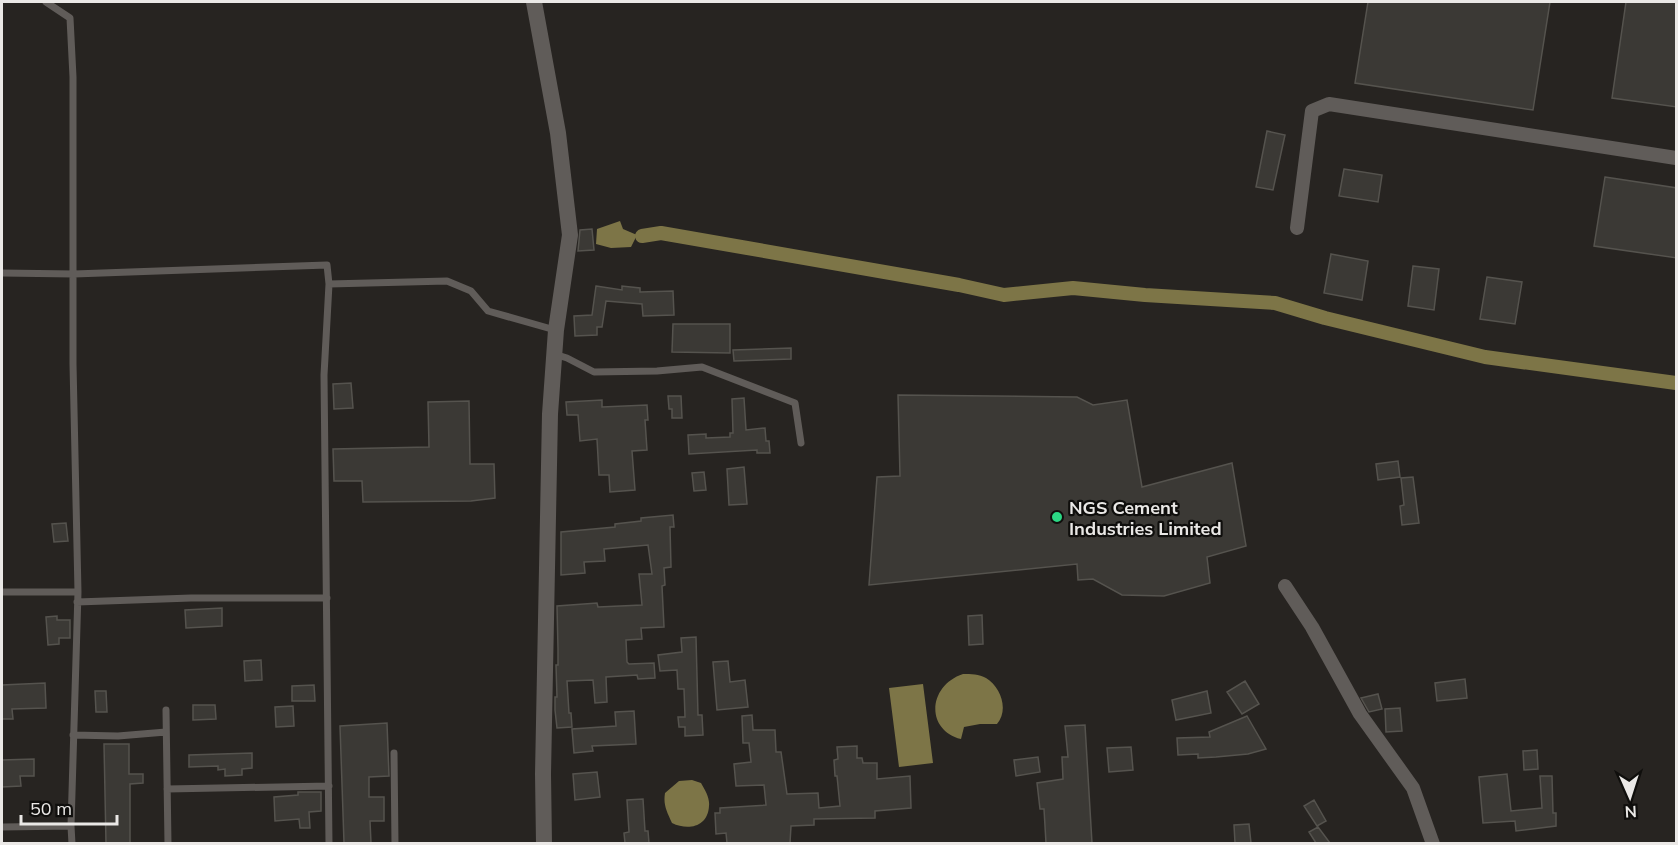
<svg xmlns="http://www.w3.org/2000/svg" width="1678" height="845" font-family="Mulish,sans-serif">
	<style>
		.water { fill: #7d7547 }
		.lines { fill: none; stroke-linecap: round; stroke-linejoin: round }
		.canal { stroke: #7d7547; stroke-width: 14 }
		.building { fill: #3b3935; stroke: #55534e; stroke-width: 1.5 }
		.service { stroke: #605c59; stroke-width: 7 }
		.minor { stroke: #605c59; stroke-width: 14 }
		.tertiary { stroke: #605c59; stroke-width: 16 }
		.poi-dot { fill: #2bd884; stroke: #0f0e0c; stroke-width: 2 }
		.labels { text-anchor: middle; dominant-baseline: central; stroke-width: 4.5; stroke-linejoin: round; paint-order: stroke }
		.poi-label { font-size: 18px; font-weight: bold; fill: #eae8e6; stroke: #0f0e0c; text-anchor: start }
	</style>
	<rect width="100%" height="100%" fill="#272421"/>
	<path class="water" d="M620 221 623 229 637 235 631 247 611 248 596 244 597 229Z
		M963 674C971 674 979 674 986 678 1001 687 1009 710 997 724H980L964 727 961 739C924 729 929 685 963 674Z
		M923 684 933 763 899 767 889 688Z
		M692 780 701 783C705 790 710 798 709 806 708 827 688 831 672 823 667 812 663 805 665 793L679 781Z"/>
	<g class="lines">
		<path class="canal" d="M642 236 661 233 959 285 1004 295 1073 288 1145 295 1275 303 1325 318 1485 357 1676 383"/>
	</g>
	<path class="building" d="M1368 2H1550L1533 110 1355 83Z
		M1626 2H1677V107L1612 98Z
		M1267 131 1285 135 1273 190 1256 187Z
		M1344 169 1382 175 1378 202 1339 196Z
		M1605 177 1677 188V258L1594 246Z
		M592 229 594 250 578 251 580 230Z
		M1331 254 1368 261 1362 300 1324 293Z
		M1413 266 1439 269 1434 310 1408 306Z
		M1487 277 1522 282 1515 324 1480 319Z
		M596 286 622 290V286L640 288V292L673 291 674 315 643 316 642 304 606 301 602 327H597V335L575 336 574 316 592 315Z
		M673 324H730V353L672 352Z
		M791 348V359L734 361 733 350Z
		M351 383 353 408 334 409 333 384Z
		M898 395 1077 397 1093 405 1127 400 1142 487 1232 463 1246 546 1207 557 1210 583 1164 596 1122 595 1093 579 1078 580 1077 564 869 585 877 477 900 476Z
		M668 396H681L682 418H672V409H669Z
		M744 398 746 430 765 428 766 441H769L770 453H757V450L689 454 688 435 706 434V438L730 437V433H733L732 399Z
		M602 400V407L647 405 648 420H645L647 450 632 451 635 490 610 492 609 475H599L597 439 580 441 578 415H567L566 402Z
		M469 401 470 464H494L495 498 471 501 363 502 362 481H334L333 449 429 447 428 402Z
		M1398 461 1400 477 1378 480 1376 464Z
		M744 467 747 504 729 505 727 469Z
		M704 472 706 490 694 491 692 473Z
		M1413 477 1419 523 1402 525 1400 506 1404 505 1401 478Z
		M673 515 674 527H670L671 567 664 568 665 585 662 586 664 627 641 628 642 639 626 640 627 662 629 664 654 663 655 678 638 679 637 675 606 677 607 702 595 703 593 680 567 681 569 713H571L572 727 557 728 555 710V697H557L556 665H558V649L557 606 597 603 598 607 642 605 639 574H652L648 545 604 549 605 561 584 562 585 573 561 575V532L615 527V524L641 521V518Z
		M66 523 68 541 54 542 52 524Z
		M222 608V626L186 628 185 610Z
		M982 615 983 644 969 645 968 616Z
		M57 616V620H70V638H59V644L48 645 46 617Z
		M696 637 698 715H702L703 735 685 736V727H679L678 717H685L684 689H678L677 670 660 671 658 655 682 652 681 638Z
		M261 660 262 680 245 681 244 661Z
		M728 661 730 682 745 680 748 707 717 710 713 662Z
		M1465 679 1467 698 1437 701 1435 683Z
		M1245 681 1259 704 1242 714 1227 692Z
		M45 683 46 708 12 709 13 719H2V685Z
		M314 685 315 701H292V686Z
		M95 691H106L107 712H96Z
		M1207 691 1211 713 1176 720 1172 700Z
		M1378 694 1382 709 1369 712 1361 698Z
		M193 705H215L216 719 193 720Z
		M293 706 294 726 276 727 275 707Z
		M1400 708 1402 731 1386 732 1385 709Z
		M634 711 636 744 592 746 593 751 574 753 572 729 616 726 615 712Z
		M752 715 753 730H775L776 752H781L787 794 818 793 819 808 840 806 837 776H835L834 760 838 759 837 747 857 746V758H862L863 763H877V779L910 776 911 808 875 811V818L814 819V825L791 826 790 843H727L726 833 716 834 715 813H720V808L766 805 764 785 736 786 734 764 751 762 749 743H743L742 716Z
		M1247 716 1266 749 1248 754 1216 757 1198 758V754L1178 755 1177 738 1210 737 1209 732Z
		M387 723 389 776 369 777V797H384V821H370L371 843H344L340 726Z
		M1085 725 1092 843H1046L1044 809H1040L1037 783 1063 779 1062 757H1068L1065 726Z
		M104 744H129V774H143V783L130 784V843H106Z
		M1131 747 1133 770 1109 772 1107 748Z
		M1537 750 1538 769 1524 770 1523 751Z
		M252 753V768L242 769V775L225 776V769L218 770V766L189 767V755Z
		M1038 757 1040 772 1016 776 1014 760Z
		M34 759V776H20L21 786 2 787V760Z
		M597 772 600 797 575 800 573 774Z
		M1507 774 1511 811 1542 808 1540 776H1552L1553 813H1556V826L1516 831 1515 821 1483 823 1479 777Z
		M298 792H321V811L309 812 310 828H300L299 819 275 821 274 797 298 795Z
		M643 799 645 831H648L649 843H625L624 833 629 832 627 800Z
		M1314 800 1326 821 1317 826 1304 806Z
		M1249 824 1251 843H1235L1234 825Z
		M1318 827 1330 843H1316L1309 832Z"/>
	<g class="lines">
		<path class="service" d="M46 2 70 18 73 77V364L78 592 71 826
			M2 273 74 274 327 265 329 284 324 375 329 844
			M329 284 447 281 471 291 488 311 555 330
			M554 354 567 358 594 372 657 371 702 367 795 403 801 443
			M2 592H78
			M77 602 191 598H327
			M166 710 168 844
			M73 735 118 736 166 732
			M394 753 395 844
			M167 789 329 786
			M2 827 71 826 72 844"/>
		<path class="minor" d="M1297 228 1312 111 1329 104 1676 158
			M1285 586 1312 627 1360 714 1413 788 1433 844"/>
		<path class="tertiary" d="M534 2 558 133 570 235 556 330 550 414 543 774 544 844"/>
	</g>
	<circle class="poi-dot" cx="1057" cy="517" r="6"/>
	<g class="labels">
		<g class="poi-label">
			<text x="1069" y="507">NGS Cement<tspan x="1069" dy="21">Industries Limited</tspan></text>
		</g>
	</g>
	<rect width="1678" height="845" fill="none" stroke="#eae8e6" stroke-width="6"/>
	<g transform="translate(1630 797) rotate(177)" stroke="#0f0e0c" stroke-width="4.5" paint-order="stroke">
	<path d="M0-4.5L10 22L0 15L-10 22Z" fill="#eae8e6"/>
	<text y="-9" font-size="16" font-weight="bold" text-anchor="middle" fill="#eae8e6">N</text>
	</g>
	<path d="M21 815v9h96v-9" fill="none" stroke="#eae8e6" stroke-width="3"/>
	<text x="30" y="815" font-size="18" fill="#eae8e6" stroke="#0f0e0c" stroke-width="4.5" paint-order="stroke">50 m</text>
</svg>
